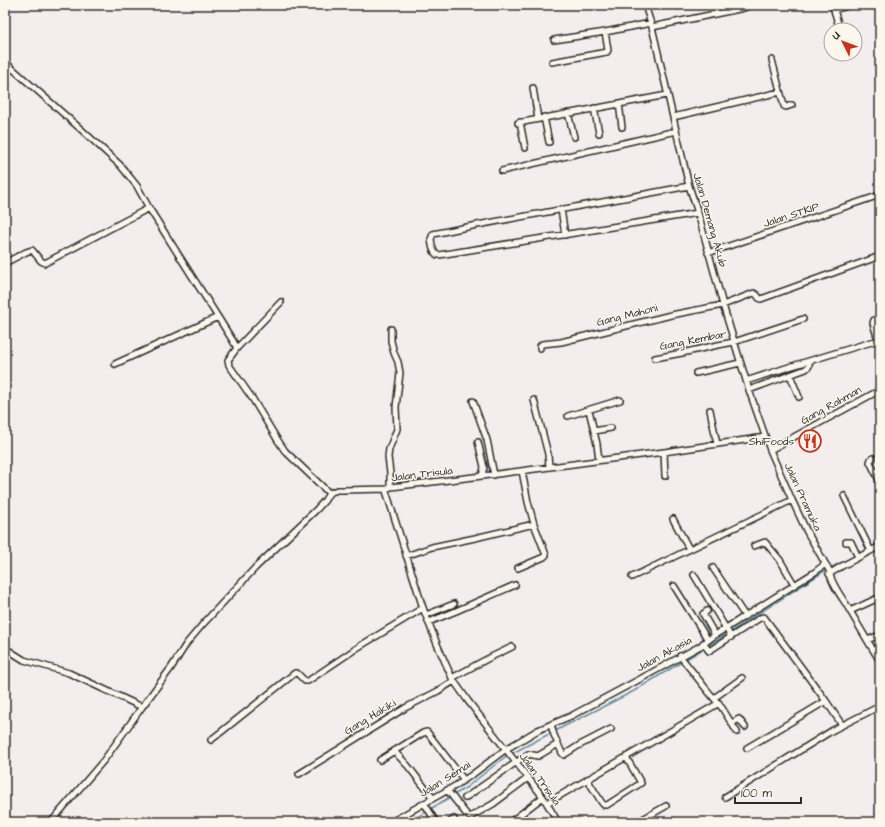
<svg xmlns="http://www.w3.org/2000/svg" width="885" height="827" font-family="'Architects Daughter',sans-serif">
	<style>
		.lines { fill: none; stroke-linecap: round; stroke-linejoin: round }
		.stream { stroke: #618e9b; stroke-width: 1.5 }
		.minor-casing { stroke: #2b2b2b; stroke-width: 8 }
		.minor { stroke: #fbf7ec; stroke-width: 5 }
		.labels { text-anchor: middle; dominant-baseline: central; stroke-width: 3; stroke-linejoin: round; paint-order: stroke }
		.street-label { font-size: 11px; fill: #2b2b2b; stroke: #fbf7ec }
		.poi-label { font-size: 11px; fill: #2b2b2b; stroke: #fbf7ec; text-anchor: end }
	</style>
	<rect width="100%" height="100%" fill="#f3edee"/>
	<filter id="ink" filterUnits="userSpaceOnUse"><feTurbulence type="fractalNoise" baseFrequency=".025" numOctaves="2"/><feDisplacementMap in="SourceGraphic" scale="8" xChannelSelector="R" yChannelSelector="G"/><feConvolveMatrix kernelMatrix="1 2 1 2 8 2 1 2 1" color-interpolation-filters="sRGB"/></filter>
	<g filter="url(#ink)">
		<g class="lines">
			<path class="stream" d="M858 554 880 543
				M830 568 855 556
				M730 632 826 570
				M555 731 634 691 698 652 727 634
				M454 795 467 787 505 757 551 733
				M411 821 450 797"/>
			<g class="minor-casing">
				<path id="minor" d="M645 5 652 27 689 186 698 213 723 305 749 390 770 450 792 500 807 532 829 570C830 581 840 595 846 604 857 623 868 642 880 661
					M833 5 834 10 851 5
					M834 10 840 30
					M652 27 744 8 750 5
					M554 40 605 32 651 23
					M772 60 784 106 786 107 792 105
					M5 62 84 132 120 165 137 186 149 208 233 341 237 348 228 360 229 365 252 398 277 439 285 451 329 493
					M552 62 607 52 608 50 605 32
					M533 88 538 119
					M619 103 622 127
					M594 108 599 133
					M568 113 574 137
					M544 117 549 142
					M673 117 780 92
					M520 122 525 148
					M518 123 667 95
					M502 171 676 131
					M689 186 472 226 433 234 431 239C432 245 432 251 437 255H439L698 213
					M561 209 565 235
					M708 253 880 195
					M5 263 26 252 32 250 41 261 45 263 149 208
					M880 318 874 320 873 323 880 346
					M237 348 281 302
					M540 348V346L542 344 561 342 671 315 723 305 754 293 757 295 759 298 761 299 880 256
					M655 358 682 353 718 345 734 342 803 319
					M115 364 218 317
					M696 373 740 363
					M790 375 799 397
					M746 381 789 367 878 340
					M749 390 806 369 809 366V362
					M534 400 548 454 549 467
					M473 401 487 440 494 475
					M589 410 597 444 599 460
					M710 410 717 444
					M568 416 620 400
					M594 431 611 428
					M478 442 484 467 482 476
					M770 450 880 390
					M664 452 665 476
					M873 458 871 459 870 462 880 482
					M390 487V473L388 457 389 449 397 429 396 407 400 373 398 362 394 353 391 341V329
					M386 489V491L423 608 437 644 452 678 468 701 543 797 558 822
					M844 496 871 551
					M673 519 689 549
					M846 542H851L858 557
					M754 546 765 542 780 560 794 584
					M406 556 432 547 475 538 534 524
					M518 568 544 557 546 555 534 524 528 502 522 471
					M713 568 745 616
					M829 574 842 566 880 546
					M694 575 731 637
					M632 577 792 500
					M674 586 708 640
					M707 611 703 614 715 635
					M850 611 876 599
					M426 615 454 604
					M429 622 456 611 515 585
					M867 640 880 635
					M703 643 709 651 760 618 764 617 826 701 842 725
					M5 648 24 660 69 673 142 707 171 668 187 643 203 624 256 567 317 509 325 500 329 493 337 490H343L386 489 391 487 482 476 664 452 765 437
					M680 656 707 690 722 708 737 732
					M452 678 487 659 512 647
					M714 698 742 678
					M732 723 739 719 745 727
					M551 725 554 735 562 753 564 755 578 746 611 729
					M211 740 295 673H297L305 681H308L360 646 423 608
					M747 748 826 701
					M394 751 408 766 433 798
					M380 760 423 733 427 732 464 780
					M299 774 405 708 438 691 454 681
					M587 779 602 803 604 805H607L641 783 626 757
					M447 790 467 815 470 817 493 804 528 778
					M725 797 833 730 880 706
					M465 798 528 754 538 756 558 744
					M424 803 436 822
					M547 803 719 703
					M406 814 409 822
					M513 820 543 797
					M51 822 104 760 142 707
					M391 822 455 786 473 774 506 749 518 742 538 730 571 716 642 678 702 645 715 635 815 572 825 564
					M450 822 454 819
					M637 822 650 815
					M650 822V815L666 806"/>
			</g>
			<use href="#minor" class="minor"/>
		</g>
	</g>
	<defs>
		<g id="restaurant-ring" transform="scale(1.15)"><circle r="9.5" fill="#fbf7ec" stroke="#c8321e" stroke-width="1.5"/><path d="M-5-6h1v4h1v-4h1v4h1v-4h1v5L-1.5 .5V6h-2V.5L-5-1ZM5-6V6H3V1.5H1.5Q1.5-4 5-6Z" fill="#c8321e"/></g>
	</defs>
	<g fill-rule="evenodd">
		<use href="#restaurant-ring" x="810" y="441"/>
	</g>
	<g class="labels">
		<g class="street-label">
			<text transform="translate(791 215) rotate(-18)">Jalan STKIP</text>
			<text transform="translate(710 220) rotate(74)">Jalan Demang Akub</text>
			<text transform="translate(627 315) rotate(-14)">Gang Mahoni</text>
			<text transform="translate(693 340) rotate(-11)">Gang Kembar</text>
			<text transform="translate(831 405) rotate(-29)">Gang Rahman</text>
			<text transform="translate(422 474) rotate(-7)">Jalan Trisula</text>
			<text transform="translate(803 497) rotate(65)">Jalan Pramuka</text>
			<text transform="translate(664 654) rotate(-29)">Jalan Akasia</text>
			<text transform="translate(370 717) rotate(-31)">Gang Hakiki</text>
			<text transform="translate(445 779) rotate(-32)">Jalan Semai</text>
			<text transform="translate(540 779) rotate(54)">Jalan Trisula</text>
		</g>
		<g class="poi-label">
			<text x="794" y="441">ShiFoods</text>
		</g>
	</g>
	<rect width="885" height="827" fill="none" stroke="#fbf7ec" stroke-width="20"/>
	<rect x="10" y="10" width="865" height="807" fill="none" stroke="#2b2b2b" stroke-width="1.5" filter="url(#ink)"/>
	<g transform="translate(843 42) rotate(312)"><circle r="19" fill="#fbf7ec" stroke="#a8a59f"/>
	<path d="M0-3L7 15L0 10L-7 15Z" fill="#c8321e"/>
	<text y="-6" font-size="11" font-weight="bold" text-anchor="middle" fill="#2b2b2b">U</text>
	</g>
	<path d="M735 797v6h66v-6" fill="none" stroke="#2b2b2b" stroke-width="2"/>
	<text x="741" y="797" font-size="12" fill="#2b2b2b" stroke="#fbf7ec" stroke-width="3" paint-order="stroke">100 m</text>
</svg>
